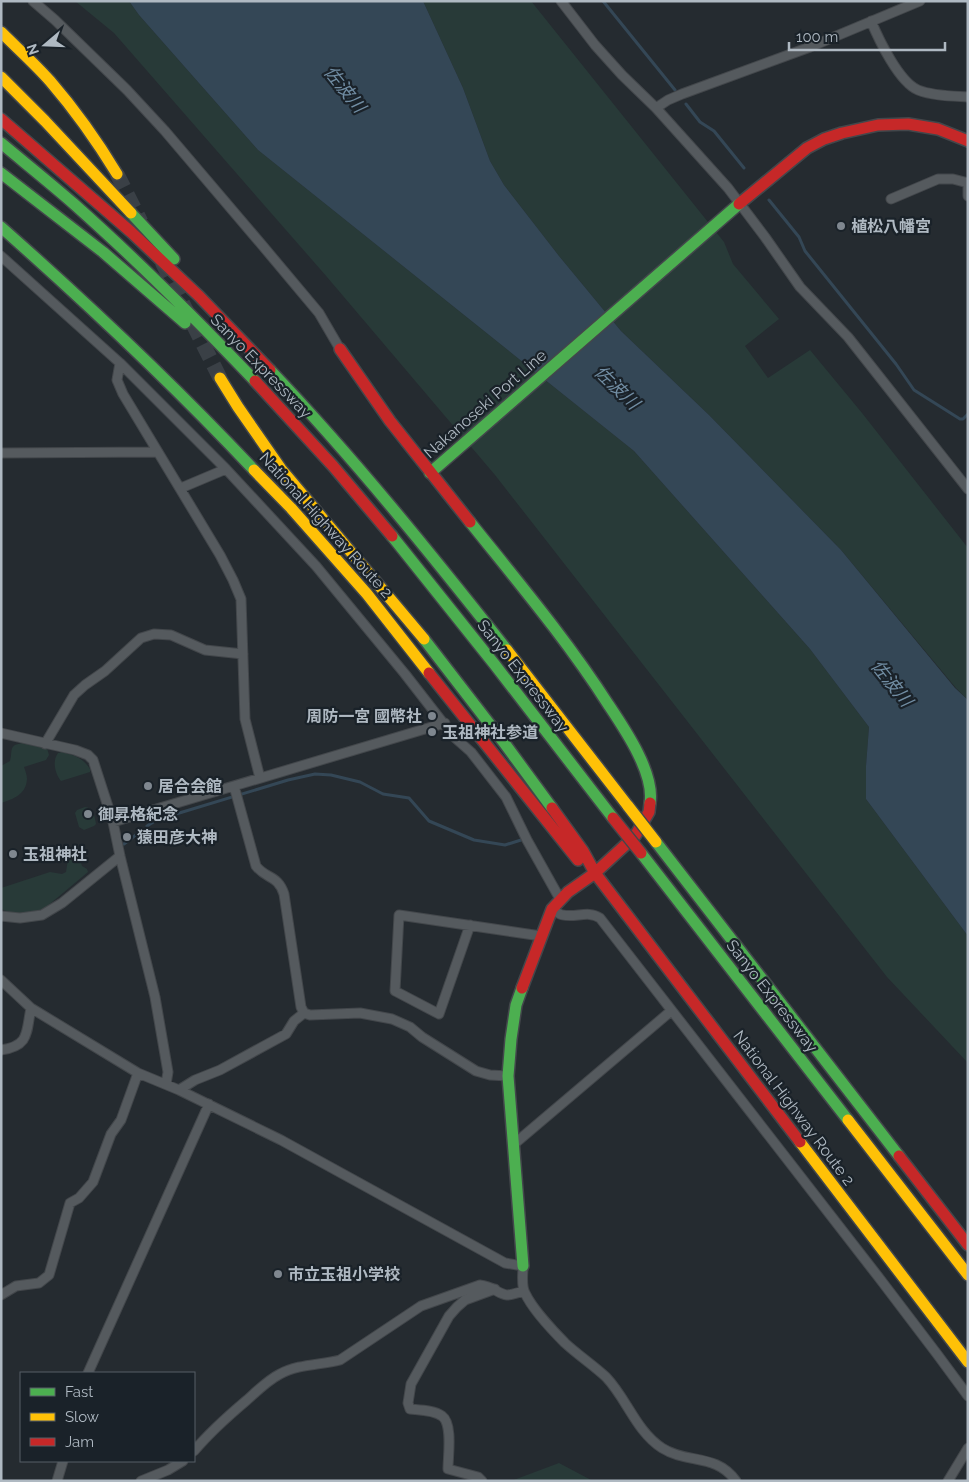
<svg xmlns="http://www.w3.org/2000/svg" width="969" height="1482" font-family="Raleway,'Noto Sans JP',sans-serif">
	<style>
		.green { fill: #283a38 }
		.water { fill: #344756 }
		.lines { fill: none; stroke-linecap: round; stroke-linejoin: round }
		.stream { stroke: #344756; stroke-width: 3 }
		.highway-tunnel { stroke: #3a4046; stroke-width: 15; stroke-dasharray: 15 8; stroke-linecap: butt }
		.street-casing { stroke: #43474b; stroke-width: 11 }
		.fast-casing { stroke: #43474b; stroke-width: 14 }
		.slow-casing { stroke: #43474b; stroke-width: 14 }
		.jam-casing { stroke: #43474b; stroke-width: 14 }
		.street { stroke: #555a5e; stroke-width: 9 }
		.fast { stroke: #4caf50; stroke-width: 11 }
		.slow { stroke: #ffc107; stroke-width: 11 }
		.jam { stroke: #c62828; stroke-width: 11 }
		.slow-bridge-casing { stroke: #42474b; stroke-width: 14; stroke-linecap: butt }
		.jam-bridge-casing { stroke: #42474b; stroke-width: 14; stroke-linecap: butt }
		.slow-bridge { stroke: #ffc107; stroke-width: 11 }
		.jam-bridge { stroke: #c62828; stroke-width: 11 }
		.poi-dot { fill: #7f878f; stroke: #1a2229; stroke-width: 2 }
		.labels { text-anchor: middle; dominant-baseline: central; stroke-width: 4.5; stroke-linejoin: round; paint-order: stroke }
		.poi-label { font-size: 16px; font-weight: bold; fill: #afb9c2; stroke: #1a2229; text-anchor: start }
		.street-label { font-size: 16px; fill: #afb9c2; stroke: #1a2229 }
		.water-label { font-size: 18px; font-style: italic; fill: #718da3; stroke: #1a2229 }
	</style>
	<rect width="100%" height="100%" fill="#252b30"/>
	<path class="green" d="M75 1H129L139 15 258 150 634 451 810 649 869 727 866 766V799L968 936V1063L887 977 495 475 327 277 114 33Z
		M423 1H531L724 242 733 264 779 319 745 346 768 378 810 350 862 413 968 548V700L956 688 841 550 709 415 621 331 559 256 504 185 490 161 463 88Z
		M23 743 47 748 49 755 46 760 24 767C25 770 27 775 27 779 26 795 13 799 1 803V766L10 761C13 750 8 745 23 743Z
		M62 752C74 755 83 758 90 769V772L61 781C55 774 52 761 58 753Z
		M85 807C93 807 95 817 96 824L94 826 84 830 79 827 75 813 77 810Z
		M73 854 79 856 82 866 87 869 88 872 45 908C31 915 15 915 1 909V888L50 872 62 874 66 872 68 859Z
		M559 1463 593 1481H511Z"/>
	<path class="water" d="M129 1H423L463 88 490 161 504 185 559 256 621 331 709 415 841 550 955 688 968 700V936L866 799V766L869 727 810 649 634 451 258 150 139 15Z"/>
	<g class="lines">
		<path class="stream" d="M603 1 675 90
			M686 104 700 122 714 131 744 168
			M769 200 799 237 805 251 896 364 914 390 960 419H963L968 414
			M176 814 288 780 315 774 331 775 360 782 383 794 409 798 429 821 474 840 505 845 521 840
			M147 826 155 821 169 816
			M124 844 141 831"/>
		<path class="highway-tunnel" d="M117 174 141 222
			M162 262 220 378"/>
		<g class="street-casing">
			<path id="street" d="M33 1 55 20 127 90 165 131 262 245 319 313 340 349
				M561 1 595 45 622 75 656 108 728 188 765 237 800 287 848 337 968 489
				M871 21C879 40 899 82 918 90 933 96 952 96 968 97
				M656 108 668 100 682 94 810 47 920 1
				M968 188V196
				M891 199 938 179H953L968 183
				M1 256 120 363 226 469 316 566 405 674 454 737 471 752 506 797 527 840 560 899
				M120 363 117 380 123 394 220 555 233 580 241 599 245 719 260 778
				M1 453 158 452
				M181 488 226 469
				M1 733 75 750 88 755 93 760 113 822 120 856 155 997 168 1072 166 1084
				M45 744 74 695 85 685 105 671 141 638 154 634 171 635 205 650 243 654
				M234 786 256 866C266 879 278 875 284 894L301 1007 304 1013
				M113 822 445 723
				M552 909C556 911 559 915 563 915 576 918 588 910 600 918L880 1279 937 1354 968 1396
				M1 916 20 918 42 915 62 903 120 856
				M470 925 439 1014 395 991 399 915 541 936
				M1 980 31 1008 138 1073 179 1090 281 1140 505 1263 523 1266C523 1274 521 1286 525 1293 532 1308 553 1331 565 1343 578 1355 593 1365 606 1377 627 1399 636 1431 662 1448 687 1464 716 1453 736 1481
				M304 1013 310 1015 360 1013 392 1019 410 1027 422 1037 476 1071 490 1075 508 1076
				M1 1050C30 1046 26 1032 31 1008
				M179 1090 195 1080 220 1070 286 1034 294 1021 304 1013
				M513 1145 671 1011
				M1 1295 16 1286 39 1283 49 1275 70 1203 79 1198 93 1182 111 1134 121 1120 138 1073
				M88 1373 209 1104
				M194 1451C210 1432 228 1416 247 1400 257 1391 268 1380 280 1374 298 1364 321 1365 340 1360L421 1306 480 1285C493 1286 498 1294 507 1295 512 1295 519 1292 524 1291
				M57 1481 63 1461
				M141 1481 168 1470 183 1461
				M482 1481 478 1477 448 1469C448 1456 453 1424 442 1416 434 1410 420 1410 410 1409L408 1403 411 1384 449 1316 457 1307 465 1300 495 1289
				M948 1481 968 1448"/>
		</g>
		<g class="fast-casing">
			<path id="fast" d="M1 143C25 163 50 183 74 204 137 260 197 320 255 381
				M1 173 103 252 185 323
				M131 213 174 259
				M1 227C89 305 174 385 254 470
				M270 370C354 458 431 554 507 650
				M430 473 739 204
				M470 522C518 582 567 640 608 704 624 728 655 773 650 803
				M392 536 495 665 613 818
				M424 639 505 744 552 808
				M656 842 899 1156
				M641 853 848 1120
				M522 988 516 1005 511 1039 508 1076 523 1266"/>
		</g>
		<g class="slow-casing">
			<path id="slow" d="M1 32C17 48 34 63 50 81 75 110 97 141 117 174
				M1 77 45 121 131 213
				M220 378 238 407 281 469 424 639
				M254 470 291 508 367 594 429 673
				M507 650 628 806
				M848 1120 968 1275
				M800 1142 968 1362"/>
		</g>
		<g class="jam-casing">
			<path id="jam" d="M1 119 131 232 199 296 270 370
				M739 204 807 148 824 139 842 133 878 125 908 124 938 129 968 141
				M340 349 390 421 470 522
				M255 381 333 466 392 536
				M429 673 578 860
				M552 808 583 851 595 873 800 1142
				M522 988 552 909 568 892 595 873 635 836 649 812 650 803
				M899 1156 968 1245"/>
		</g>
		<use href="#street" class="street"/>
		<use href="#fast" class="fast"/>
		<use href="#slow" class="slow"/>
		<use href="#jam" class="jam"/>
		<g class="slow-bridge-casing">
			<path id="slow-bridge" d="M628 806 656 842"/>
		</g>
		<g class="jam-bridge-casing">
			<path id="jam-bridge" d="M613 818 641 853"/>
		</g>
		<use href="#slow-bridge" class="slow-bridge"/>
		<use href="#jam-bridge" class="jam-bridge"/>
	</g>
	<g class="poi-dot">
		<circle cx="841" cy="226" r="5"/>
		<circle cx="432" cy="716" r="5"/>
		<circle cx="432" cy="732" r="5"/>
		<circle cx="148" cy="786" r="5"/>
		<circle cx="88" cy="814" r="5"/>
		<circle cx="127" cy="837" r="5"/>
		<circle cx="13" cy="854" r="5"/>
		<circle cx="278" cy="1274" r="5"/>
	</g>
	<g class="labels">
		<g class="poi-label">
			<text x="851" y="226">植松八幡宮</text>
			<text x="422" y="716" text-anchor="end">周防一宮 國幣社</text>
			<text x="442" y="732">玉祖神社参道</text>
			<text x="158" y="786">居合会館</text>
			<text x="98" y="814">御昇格紀念</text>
			<text x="137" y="837">猿田彦大神</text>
			<text x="23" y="854">玉祖神社</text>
			<text x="288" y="1274">市立玉祖小学校</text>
		</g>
		<g class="street-label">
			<text transform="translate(261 366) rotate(46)">Sanyo Expressway</text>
			<text transform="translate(485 404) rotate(-41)">Nakanoseki Port Line</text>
			<text transform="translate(326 525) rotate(48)">National Highway Route 2</text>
			<text transform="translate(523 676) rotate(52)">Sanyo Expressway</text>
			<text transform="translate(772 996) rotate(52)">Sanyo Expressway</text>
			<text transform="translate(794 1108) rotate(53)">National Highway Route 2</text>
		</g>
		<g class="water-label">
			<text transform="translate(345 89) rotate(51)">佐波川</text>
			<text transform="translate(617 387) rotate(44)">佐波川</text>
			<text transform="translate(892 683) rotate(51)">佐波川</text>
		</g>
	</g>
	<rect width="969" height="1482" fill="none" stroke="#afb9c2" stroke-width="5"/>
	<rect x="20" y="1372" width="175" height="90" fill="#1a2229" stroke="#565e66"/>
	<rect x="30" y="1388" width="25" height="8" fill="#4caf50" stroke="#565e66"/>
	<text x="65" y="1397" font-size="15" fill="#afb9c2">Fast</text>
	<rect x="30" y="1413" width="25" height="8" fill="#ffc107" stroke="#565e66"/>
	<text x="65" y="1422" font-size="15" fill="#afb9c2">Slow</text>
	<rect x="30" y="1438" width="25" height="8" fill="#c62828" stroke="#565e66"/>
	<text x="65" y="1447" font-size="15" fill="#afb9c2">Jam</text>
	<g transform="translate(45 45) rotate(251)" stroke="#1a2229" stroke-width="4" paint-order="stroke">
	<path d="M0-4L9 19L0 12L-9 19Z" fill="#afb9c2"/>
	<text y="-8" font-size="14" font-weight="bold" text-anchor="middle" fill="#afb9c2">N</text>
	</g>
	<path d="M789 42v8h156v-8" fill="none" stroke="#afb9c2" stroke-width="2.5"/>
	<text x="796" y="42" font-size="15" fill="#afb9c2" stroke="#1a2229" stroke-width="4" paint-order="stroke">100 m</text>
</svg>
